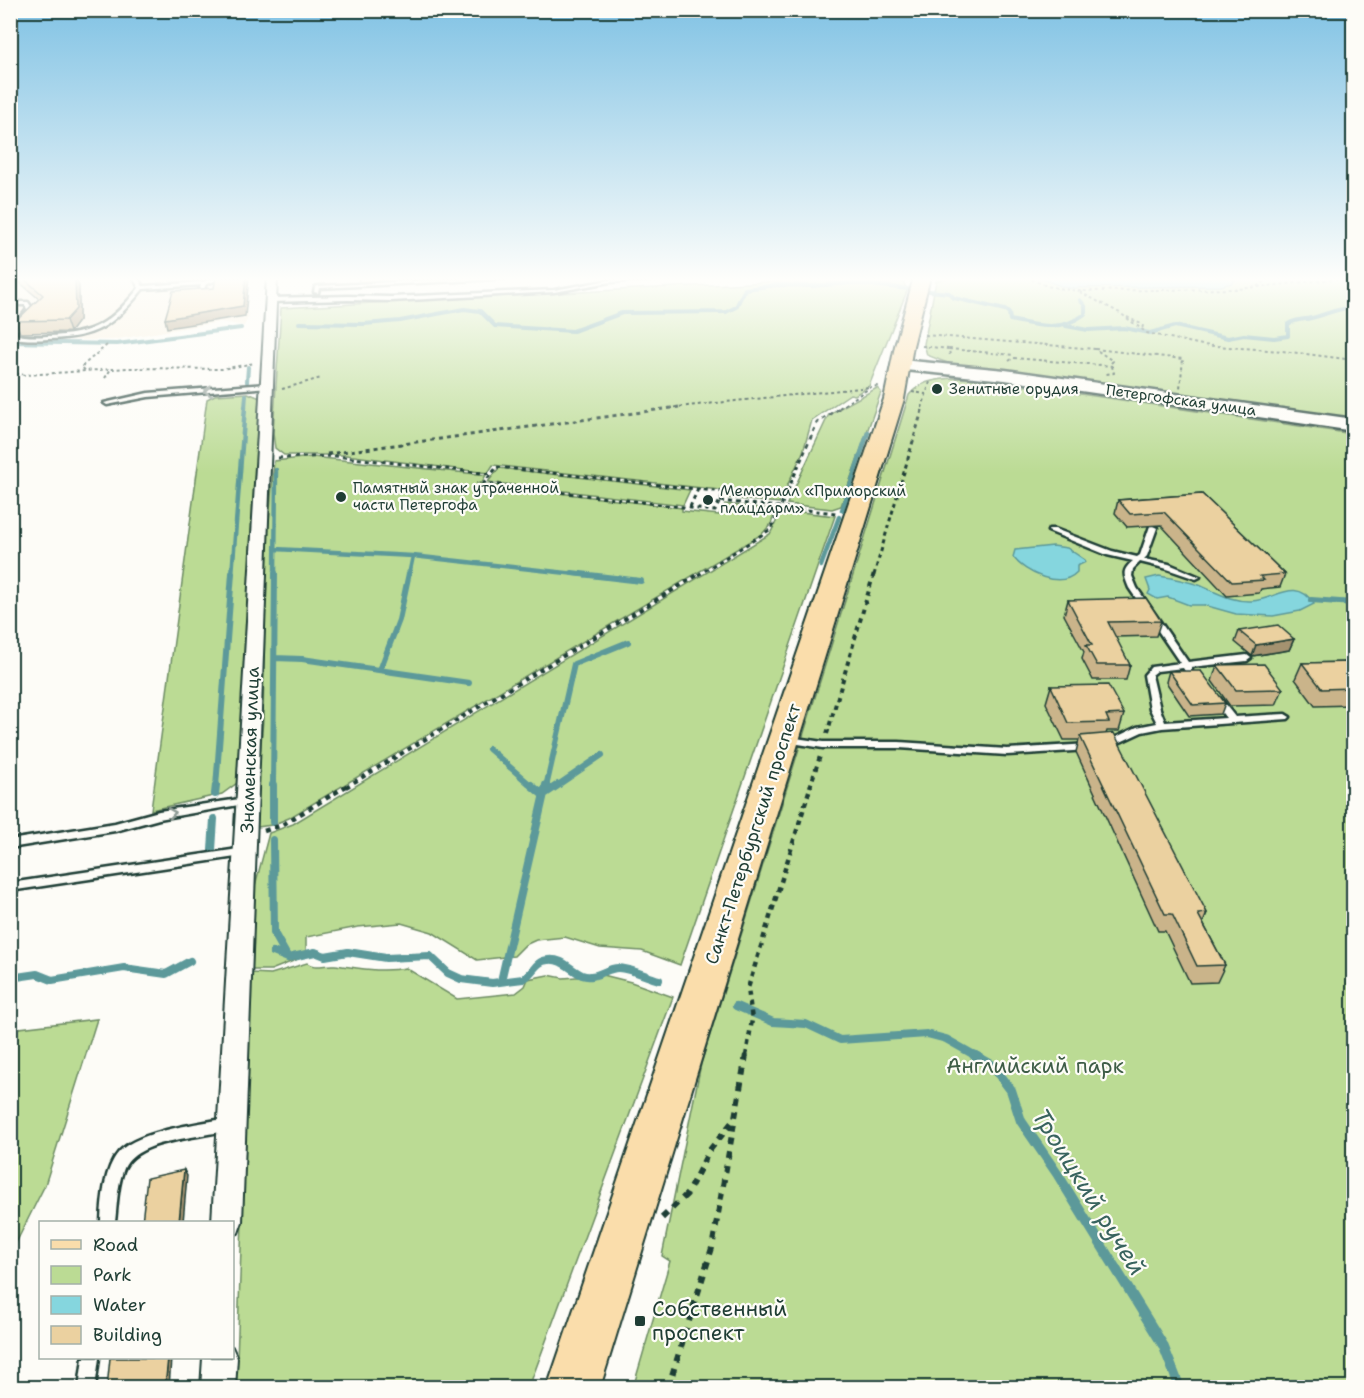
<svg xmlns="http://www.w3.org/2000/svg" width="1364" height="1398" font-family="'Shantell Sans',sans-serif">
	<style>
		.built { fill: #f8efdd }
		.green { fill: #bbdb94; stroke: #6d8c64; stroke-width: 1.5 }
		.water { fill: #85d6de; stroke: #5c999a; stroke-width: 1.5 }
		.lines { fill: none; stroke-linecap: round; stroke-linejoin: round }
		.stream-far4 { stroke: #5c999a; stroke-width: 4 }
		.stream-far3 { stroke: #5c999a; stroke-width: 4.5 }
		.stream-far2 { stroke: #5c999a; stroke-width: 6 }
		.stream-far1 { stroke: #5c999a; stroke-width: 8 }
		.stream { stroke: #5c999a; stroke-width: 10 }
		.service-casing { stroke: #1f3d34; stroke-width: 5 }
		.minor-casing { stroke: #1f3d34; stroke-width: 4 }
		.secondary-casing { stroke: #1f3d34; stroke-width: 5 }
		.primary-casing { stroke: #1f3d34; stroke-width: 4 }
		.path-far4 { stroke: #1f3d34; stroke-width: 2; stroke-dasharray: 3 3; stroke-linecap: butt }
		.path-far3 { stroke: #1f3d34; stroke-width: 3; stroke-dasharray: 4 4; stroke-linecap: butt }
		.path-far2 { stroke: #1f3d34; stroke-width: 4; stroke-dasharray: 4.5 4.5; stroke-linecap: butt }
		.path-far1 { stroke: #1f3d34; stroke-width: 4.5; stroke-dasharray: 5 5; stroke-linecap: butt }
		.path { stroke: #1f3d34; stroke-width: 6; stroke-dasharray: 7 7; stroke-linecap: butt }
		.service { fill: #fdfcf7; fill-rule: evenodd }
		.minor { fill: #fdfcf7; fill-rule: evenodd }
		.secondary { fill: #fdfcf7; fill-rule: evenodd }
		.primary { fill: #faddab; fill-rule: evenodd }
		.wall { fill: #cab48a; stroke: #1f3d34; stroke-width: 1.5 }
		.shaded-wall { fill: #a49270; stroke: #1f3d34; stroke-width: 1.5 }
		.building { fill: #ebd1a0; stroke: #1f3d34; stroke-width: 1.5 }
		.oneway { stroke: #8e9c96 }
		.poi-dot { fill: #1f3d34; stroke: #fdfcf7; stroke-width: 2 }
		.labels { text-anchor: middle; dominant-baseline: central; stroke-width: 4.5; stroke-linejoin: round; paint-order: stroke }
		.far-poi-label { font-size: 15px; fill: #1f3d34; stroke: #fdfcf7; text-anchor: start }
		.far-street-label { font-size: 15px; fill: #1f3d34; stroke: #fdfcf7 }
		.street-label { font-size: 18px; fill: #1f3d34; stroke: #fdfcf7 }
		.near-park-label { font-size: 21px; fill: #3e5d47; stroke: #fdfcf7 }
		.near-poi-label { font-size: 21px; fill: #1f3d34; stroke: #fdfcf7; text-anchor: start }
		.near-water-label { font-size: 24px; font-style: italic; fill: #38635e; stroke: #fdfcf7 }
	</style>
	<rect width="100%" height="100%" fill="#fdfcf7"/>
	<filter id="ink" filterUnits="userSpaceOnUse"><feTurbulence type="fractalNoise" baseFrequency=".0167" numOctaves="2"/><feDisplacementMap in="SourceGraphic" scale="12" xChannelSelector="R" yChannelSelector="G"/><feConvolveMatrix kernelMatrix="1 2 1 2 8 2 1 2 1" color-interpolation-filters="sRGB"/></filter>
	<g filter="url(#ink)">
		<path class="built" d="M10 277H243L245 309 249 316 244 326 221 322 112 340H75L63 338 65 334 11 335Z"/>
		<path class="green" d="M860 277H902L907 291 869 386 855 395 850 394 812 420 803 452 779 503 728 498 729 491 493 465 488 473 346 455H284L275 448 273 433 281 308Z
			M956 277H1353V420L950 364 927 355 924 344 936 281Z
			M953 378 979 379 1353 434V1387L633 1388 670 1261 662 1256 701 1064 909 395C922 380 935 380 953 378Z
			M877 388 881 392 841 506 832 509 787 504 829 414Z
			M248 393 260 398 237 783 222 794 151 810 207 399 215 395Z
			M312 457 486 475 482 482 476 483 682 508V511L719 515 725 504 776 510 771 524 762 534 289 818 272 825 250 828 255 817 263 720 266 558 274 461Z
			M499 468 690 490 683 505 488 482Z
			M782 510 835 516 680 965 642 951 600 948 565 937 536 940 525 945 514 956 477 960 432 932 401 923 358 927 306 937V956L271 970H252V897L269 833 293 824 770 534Z
			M307 963C316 969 325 964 335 965 359 968 381 973 406 968L457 999 516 993 525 986 528 979 548 975 563 978 603 975 631 982 673 997 529 1387 236 1388 251 973 271 974Z
			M97 1019 45 1185 11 1253V1029Z"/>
		<path class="water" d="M1035 277H1239L1232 283 1221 286 1067 288Z
			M1053 546 1067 548 1085 560 1086 562 1077 566V572C1060 590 1025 573 1013 557L1015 550Z
			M1159 576C1172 578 1186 581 1199 585 1216 592 1232 602 1252 601 1275 600 1296 576 1314 604L1300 611 1273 616 1236 614 1204 605H1189L1168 597 1157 599 1148 594 1150 590 1146 579Z"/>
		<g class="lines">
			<path class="stream-far4" d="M299 323 364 324 400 321 464 309 480 311 495 326 573 331 622 313 726 312 736 307 745 289 778 285 812 286 851 283 949 293 954 298 1005 310 1009 313 1010 320C1038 326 1061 332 1085 314V306L1080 300
				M1066 326 1088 330 1124 328 1150 333 1175 326 1228 338 1244 335 1274 338 1288 336V324C1296 319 1303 320 1311 318 1326 315 1338 307 1354 308
				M10 342 117 344 241 328
				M247 382 248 367
				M245 408 246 395"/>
			<path class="stream-far3" d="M842 510 868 432
				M275 549 413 556 409 575
				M413 556 585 575
				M821 566 839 517
				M232 575 245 407
				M275 575 276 470"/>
			<path class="stream-far2" d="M572 573 641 581
				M1311 600 1354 603
				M275 658 302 659 469 683
				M380 670 399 620 409 573
				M489 749 533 787
				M216 787 232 573
				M273 787 275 573
				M546 787 574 664 628 642
				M555 787 602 755"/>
			<path class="stream-far1" d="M531 785 543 795 558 785
				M215 794 216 785
				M273 822V785
				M273 840 274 933 288 958
				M212 850 214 819
				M273 952 288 958 315 952 325 956 348 952 386 958 430 956 448 973 461 979 492 983 523 979C533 974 535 961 548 960 563 958 570 970 582 975 595 980 606 968 618 968 630 968 647 977 659 980
				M10 978 37 974 52 980 124 968 166 974 190 961
				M501 981 546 785
				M736 1006 773 1022 806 1024 840 1040 927 1034 946 1039 976 1056"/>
			<path class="stream" d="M974 1055 992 1065 1011 1090 1021 1121 1058 1175 1163 1345 1180 1388"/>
			<g class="service-casing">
				<path id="service" d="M14 277H18L12 285 16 302H28L33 309 14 334C25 337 36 337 47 336 94 335 110 323 139 288L133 277H137L143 286 203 282 216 278 241 277 217 280 206 284 202 294 200 295 198 294 201 285 143 289C113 326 96 338 48 339 35 340 23 340 10 337V332L27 309 25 305H10V280Z
					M491 277H518L516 278 319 288 318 293 314 292 315 287 317 286Z
					M664 277H690L688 278 610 282 554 292 391 301 348 300 270 302 267 300 270 298 348 296 391 297 554 290 610 280Z
					M267 384 269 385V387L148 397 107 405 104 403 148 393Z
					M1150 526H1153L1157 528 1147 556 1144 559 1169 564 1200 577 1196 579 1164 568 1140 562 1133 569 1132 576 1137 588 1188 662 1247 655 1251 658 1247 661 1191 667 1192 669 1191 671H1185L1183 668 1157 671 1152 675 1160 709 1165 722 1226 718 1212 700 1217 697 1220 698 1235 717 1285 714 1290 717 1288 719 1162 728 1142 732 1112 746H1106L1104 744 1106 742 1137 727 1157 723 1150 709 1144 675 1151 667 1180 663 1129 588C1124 575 1121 571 1133 561L1107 555 1048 531 1049 529H1055L1112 551 1137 557 1140 555Z
					M789 737 823 742H899L1007 749 1089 744 1094 747 1089 750 1007 755 899 748H823L786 742 784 740 786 738Z
					M246 798 250 799 251 801 250 803 159 819 115 831 10 848V840L115 823 159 811Z
					M245 848 249 849 250 852 249 855 10 891V883Z
					M229 1118 234 1120 236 1124 234 1128C204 1139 135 1137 123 1171 117 1187 117 1206 115 1222H101C102 1200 104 1169 119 1152 137 1131 202 1123 229 1118Z
					M83 1358H99L95 1388H79Z"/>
			</g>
			<g class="minor-casing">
				<path id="minor" d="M267 277H277L242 1222 238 1233 232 1235V1222H212Z
					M232 1347 237 1358 235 1388H201L203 1358H232Z"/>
			</g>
			<g class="secondary-casing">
				<path id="secondary" d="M901 360 1005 370 1354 419V431L1005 380 895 369 892 365 895 361Z"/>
			</g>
			<g class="primary-casing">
				<path id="primary" d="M914 277H930L913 346 904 399 600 1388H547L884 399 895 346Z"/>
			</g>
			<path class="path-far4" d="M1026 277 1047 286 1077 291 1237 289 1354 277
				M1257 286 1275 277
				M1080 292 1120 313 1147 333 1202 345 1282 351 1354 360
				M1127 317 1143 325 1142 330
				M925 335 1095 349 1113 361 1111 363 1114 373 1106 374
				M922 346 949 349 950 356
				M949 349 1014 355
				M1095 349 1183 359 1180 388
				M1009 361 1013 358 1112 366
				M85 370 81 367 107 345
				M10 373 26 375 128 368 222 369 255 363
				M105 378 111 369
				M282 389 321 378
				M912 392 926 394
				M668 408 870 387
				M839 408 871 387 878 386
				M922 408 930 382"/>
			<path class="path-far3" d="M327 454 679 407
				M278 458 335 456 491 474
				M497 467 724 492 715 511 484 483Z
				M720 501 836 513
				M690 507 698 489
				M698 575 771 529 817 423 841 407
				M874 575 923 407"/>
			<path class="path-far2" d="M827 734 874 573
				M346 787 701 573
				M810 787 820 756"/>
			<path class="path-far1" d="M264 831 282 825 348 785
				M746 1056 752 1020 748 988 811 785"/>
			<path class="path" d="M662 1218 687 1194 709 1151 733 1121
				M668 1388 712 1248 746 1055"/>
			<use href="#service" class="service"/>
			<use href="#minor" class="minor"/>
			<use href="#secondary" class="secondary"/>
			<use href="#primary" class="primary"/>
		</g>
		<path class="wall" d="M16 277H76L79 286V320L70 332 20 333 16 321 39 299 18 281Z
			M358 277H389L388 280 359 282Z
			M1202 494 1285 574 1280 587 1261 589 1259 593 1227 596 1161 525 1127 527 1115 513 1118 500Z
			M1068 600 1161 621 1156 636 1115 637 1130 665 1126 680H1093L1082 659 1084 652 1064 615Z
			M1239 631 1294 639 1289 650 1252 656 1235 642Z
			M1353 662V705L1315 706 1295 679 1302 663Z
			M1217 665 1283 689 1276 705 1230 706 1212 681Z
			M1169 671 1225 703 1221 714 1189 716 1166 682Z
			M1051 686 1124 714 1119 731H1107L1106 734 1207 913 1203 923 1225 965 1217 982 1190 983 1165 931H1158L1076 752 1079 740H1064L1046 703Z"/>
		<path class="shaded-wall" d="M75 277 79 286V320L70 332 66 320Z
			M246 277H249L245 316 167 328 165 319Z
			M1294 639 1289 650 1252 656 1256 645Z
			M184 1170 187 1176 183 1222H179Z
			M168 1358H171L169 1388H165Z"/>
		<path class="building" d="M22 277H75L76 309 66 320 16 321 43 295Z
			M216 277H246L243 306 165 319 173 291 214 288Z
			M1202 494 1285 574 1260 576 1264 580 1232 582 1164 512 1130 514 1118 500Z
			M1146 598 1161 621 1108 622 1130 665H1097L1086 645H1092L1068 600Z
			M1278 625 1294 639 1256 645 1239 631Z
			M1353 662V688L1322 689 1302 663Z
			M1264 664 1283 689 1236 690 1217 665Z
			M1169 671H1201L1225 703 1193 705Z
			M1108 685 1124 714 1106 715 1109 722 1068 723 1051 686Z
			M1114 733 1207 913 1198 914 1225 965 1197 966 1172 914H1165L1080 736Z
			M184 1170 179 1222H142L147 1178Z
			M110 1358H168L165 1388H107Z"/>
		<defs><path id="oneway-chevron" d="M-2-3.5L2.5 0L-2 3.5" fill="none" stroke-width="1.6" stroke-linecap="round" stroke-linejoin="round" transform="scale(1.5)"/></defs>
		<g class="oneway">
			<use href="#oneway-chevron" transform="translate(208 391) rotate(176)"/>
			<use href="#oneway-chevron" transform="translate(172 813) rotate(-9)"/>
		</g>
	</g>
	<linearGradient id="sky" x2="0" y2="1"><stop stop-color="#80c2e4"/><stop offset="0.59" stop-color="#fefefb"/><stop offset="1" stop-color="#fefefb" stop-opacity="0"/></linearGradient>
	<rect width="1364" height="473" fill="url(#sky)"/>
	<g class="poi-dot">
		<circle cx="937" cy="389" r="6"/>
		<circle cx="341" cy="497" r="6"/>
		<circle cx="708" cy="500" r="6"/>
		<rect x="634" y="1315" width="12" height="12" rx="3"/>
	</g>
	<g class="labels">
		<g class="far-poi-label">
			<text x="949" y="389">Зенитные орудия</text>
			<text x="353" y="488">Памятный знак утраченной<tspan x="353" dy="17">части Петергофа</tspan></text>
			<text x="720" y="491">Мемориал «Приморский<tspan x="720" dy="17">плацдарм»</tspan></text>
		</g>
		<g class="far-street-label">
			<text transform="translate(1181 400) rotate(8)">Петергофская улица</text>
		</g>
		<g class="street-label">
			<text transform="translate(250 750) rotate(-88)">Знаменская улица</text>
			<text transform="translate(753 834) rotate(-72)">Санкт-Петербургский проспект</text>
		</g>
		<g class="near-park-label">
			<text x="1035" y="1066">Английский парк</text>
		</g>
		<g class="near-poi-label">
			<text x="652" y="1309">Собственный<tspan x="652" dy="24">проспект</tspan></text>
		</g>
		<g class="near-water-label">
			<text transform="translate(1089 1192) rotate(58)">Троицкий ручей</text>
		</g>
	</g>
	<rect width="1364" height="1398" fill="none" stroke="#fdfcf7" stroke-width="36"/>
	<rect x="18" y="18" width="1328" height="1362" fill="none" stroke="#1f3d34" stroke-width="2" filter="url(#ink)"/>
	<rect x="39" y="1221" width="195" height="138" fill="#fdfcf7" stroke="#a4b0a9" stroke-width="1.5"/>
	<rect x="51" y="1240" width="30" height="9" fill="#faddab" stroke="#a4b0a9" stroke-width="1.5"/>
	<text x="93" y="1251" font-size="18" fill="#1f3d34">Road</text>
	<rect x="51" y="1266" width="30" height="18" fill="#bbdb94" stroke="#a4b0a9" stroke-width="1.5"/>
	<text x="93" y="1281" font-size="18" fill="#1f3d34">Park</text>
	<rect x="51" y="1296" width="30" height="18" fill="#85d6de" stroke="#a4b0a9" stroke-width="1.5"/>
	<text x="93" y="1311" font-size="18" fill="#1f3d34">Water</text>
	<rect x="51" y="1326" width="30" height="18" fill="#ebd1a0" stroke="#a4b0a9" stroke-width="1.5"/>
	<text x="93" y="1341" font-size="18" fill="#1f3d34">Building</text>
</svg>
